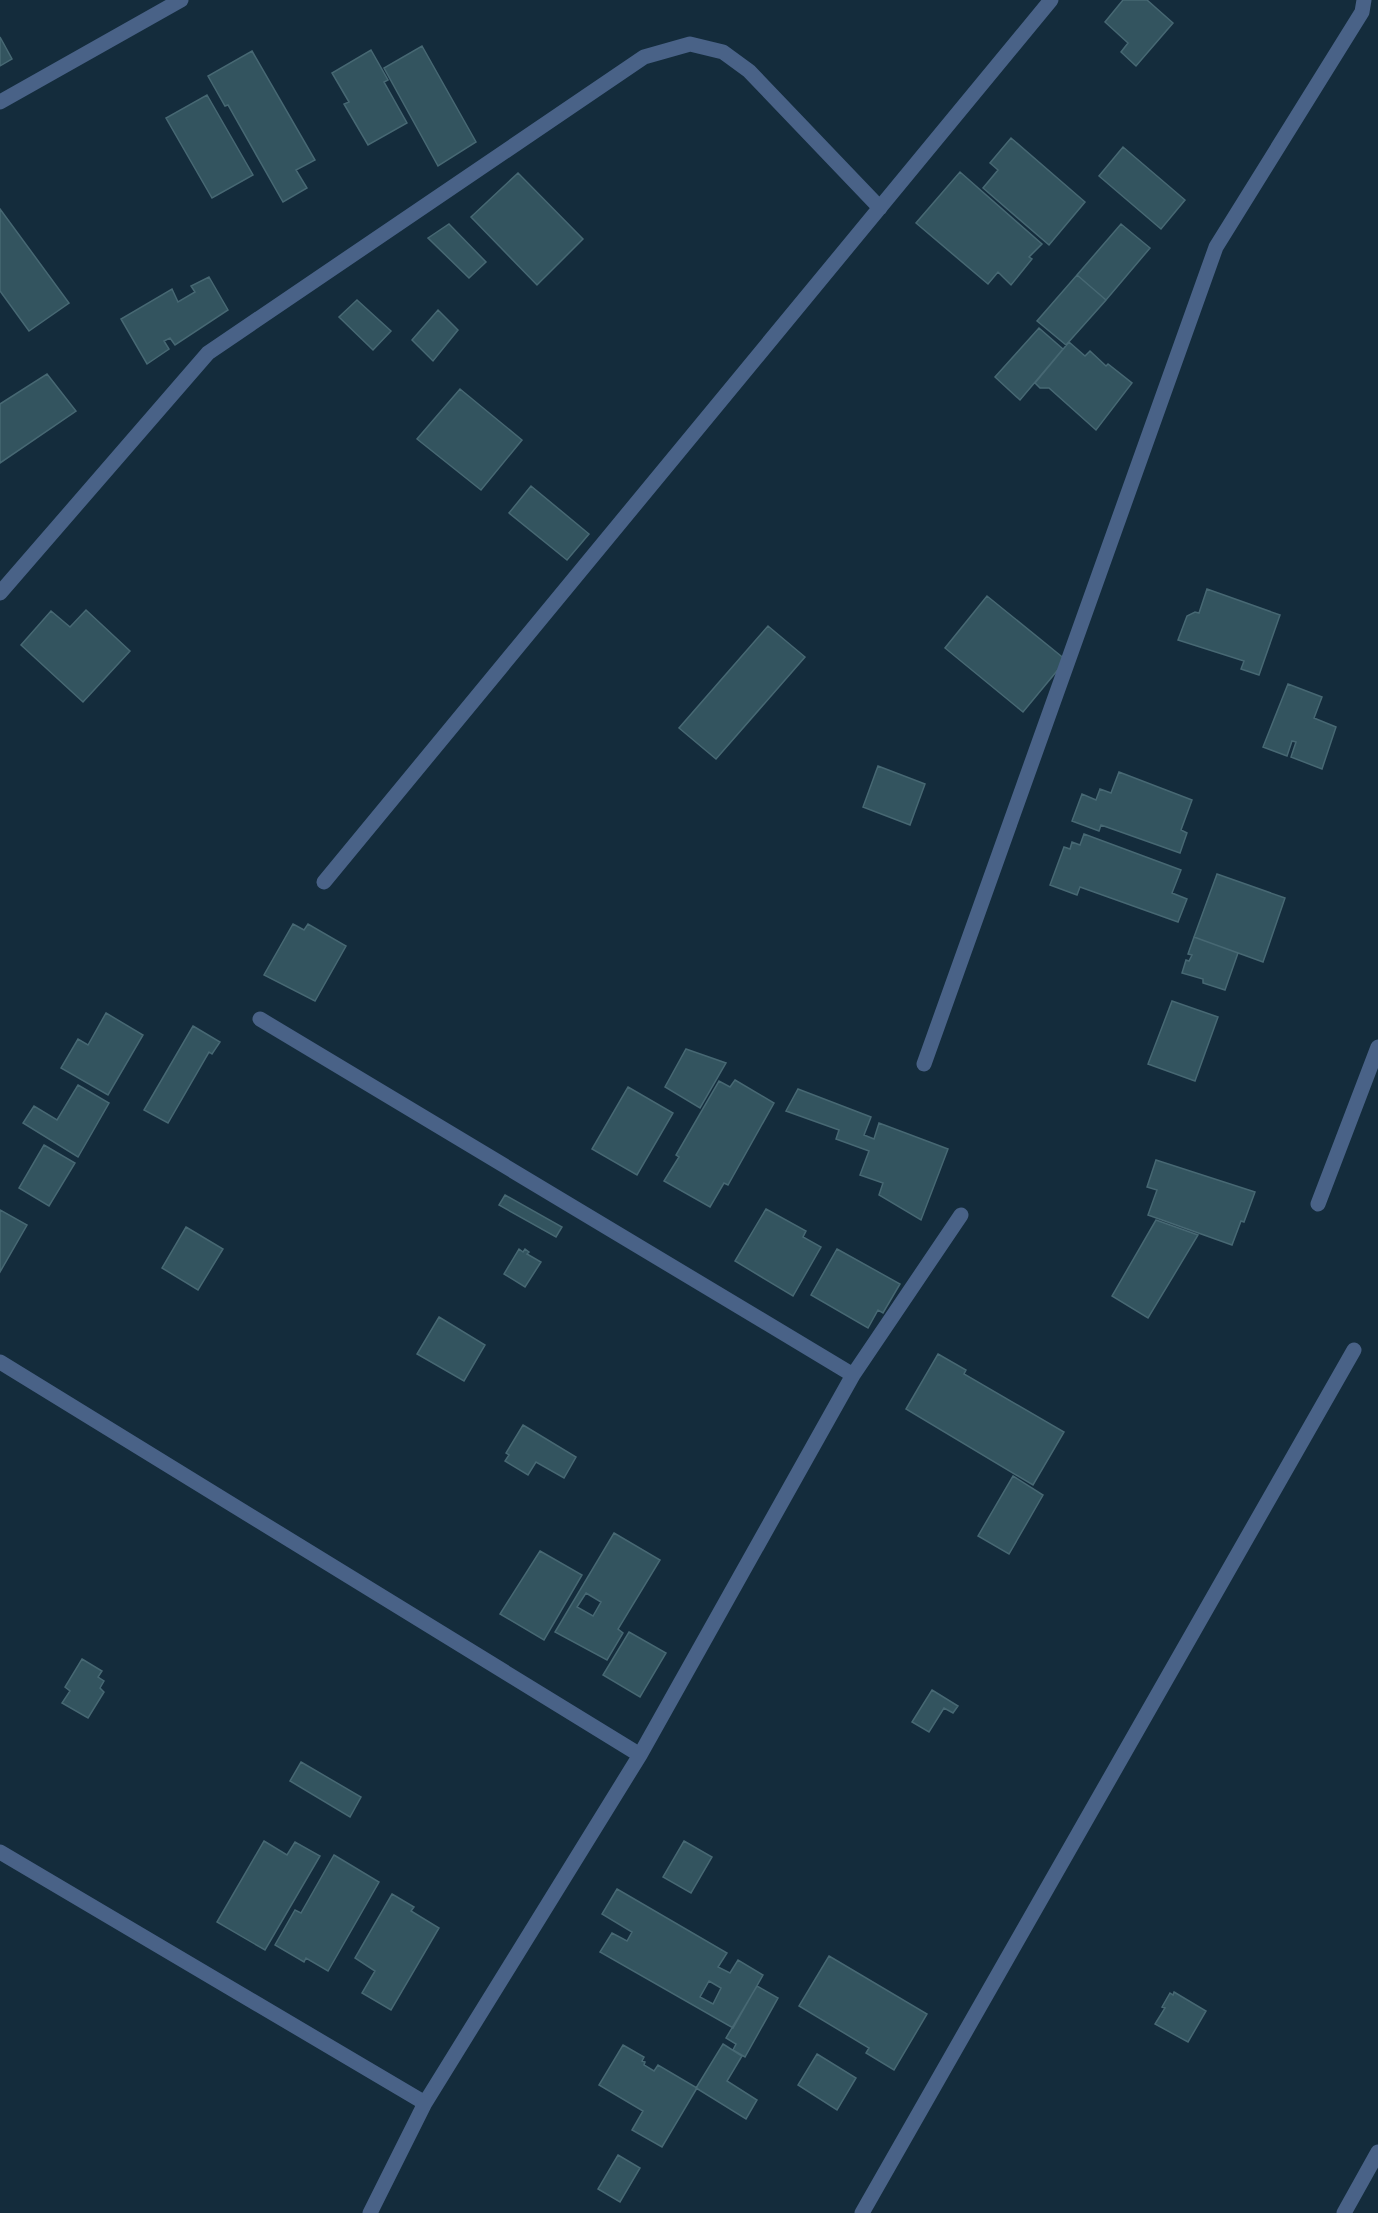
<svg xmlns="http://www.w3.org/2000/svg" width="1378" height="2213" font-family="'Space Grotesk',sans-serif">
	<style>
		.building { fill: #33545f; stroke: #476873; stroke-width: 1.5; fill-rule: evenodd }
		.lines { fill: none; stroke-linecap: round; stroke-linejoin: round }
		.service { stroke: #496287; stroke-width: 15 }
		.minor { stroke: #496287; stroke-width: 15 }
	</style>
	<rect width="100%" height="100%" fill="#142c3c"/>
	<path class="building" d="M1123 0H1147L1173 23 1136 66 1121 52 1128 43 1105 22Z
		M0 37 12 59 0 66Z
		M422 46 476 142 438 166 384 68Z
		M371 50 388 80 384 82 407 123 368 145 344 104 349 102 332 73Z
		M252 51 315 160 296 170 307 188 283 202 228 105 225 106 208 76Z
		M207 95 253 175 212 198 166 118Z
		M1011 138 1085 202 1049 245 983 188 998 170 990 163Z
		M1123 147 1185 200 1161 229 1099 176Z
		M960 172 1042 244 1029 257 1032 259 1011 285 998 272 988 284 916 223Z
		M518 173 583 239 537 285 471 217Z
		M0 209 69 303 29 331 0 291Z
		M449 224 486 262 469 278 428 238Z
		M1121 224 1150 248 1106 300 1077 275Z
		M1077 275 1106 300 1066 345 1037 321Z
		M209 277 228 310 175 345 170 338 164 341 169 349 147 364 121 319 172 289 178 302 195 292 191 286Z
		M357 300 391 331 373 350 339 317Z
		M438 310 458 330 433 361 412 340Z
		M1039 328 1063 349 1020 400 995 377Z
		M1069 342 1085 356 1090 351 1106 366 1108 364 1132 383 1096 430 1049 388H1040L1035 383Z
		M47 374 76 411 0 463V404Z
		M460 389 522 440 481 490 417 439Z
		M531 486 589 534 567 560 509 513Z
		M1207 589 1280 615 1259 675 1241 669 1244 661 1178 640 1187 616 1195 612 1199 613Z
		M987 596 1066 660 1023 712 945 648Z
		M86 610 130 651 83 702 21 645 51 611 70 627Z
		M768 626 805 657 716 759 679 728Z
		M1288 684 1322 697 1314 718 1336 727 1322 769 1291 757 1296 742 1292 741 1287 756 1263 747Z
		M878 766 925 784 910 825 863 807Z
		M1119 772 1192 800 1181 830 1187 833 1180 853 1101 825 1099 831 1072 821 1082 794 1096 800 1100 789 1111 793Z
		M1084 834 1181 870 1172 893 1187 899 1178 922 1080 887 1077 895 1050 885 1064 847 1070 849 1072 842 1080 845Z
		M1217 874 1285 898 1263 962 1194 937Z
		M293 924 304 930 308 924 346 946 315 1001 264 975Z
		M1194 937 1238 953 1225 990 1203 983V979L1182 973 1186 960 1189 961 1192 955 1188 954Z
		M1172 1001 1218 1017 1195 1081 1148 1064Z
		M106 1013 143 1035 108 1095 61 1068 78 1039 88 1045Z
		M193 1026 220 1042 212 1054 209 1052 168 1123 144 1110Z
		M686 1049 726 1063 700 1108 665 1087Z
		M735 1080 774 1103 728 1185 724 1183 710 1207 664 1181 679 1157 676 1155 719 1081 730 1087Z
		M78 1085 109 1103 78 1157 23 1123 34 1106 57 1120Z
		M628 1087 673 1113 637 1175 592 1149Z
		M798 1089 871 1117 864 1135 874 1139 879 1123 948 1149 921 1220 879 1195 883 1183 860 1175 869 1151 836 1139 839 1130 786 1111Z
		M44 1145 75 1163 49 1206 19 1188Z
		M1156 1160 1255 1192 1244 1222 1241 1221 1232 1245 1148 1215 1157 1190 1147 1187Z
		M505 1195 562 1227 556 1237 499 1205Z
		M766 1209 806 1231 803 1237 821 1247 793 1296 735 1261Z
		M0 1210 27 1225 0 1272Z
		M1156 1220 1198 1235 1148 1318 1112 1296Z
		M186 1227 223 1249 198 1290 162 1268Z
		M519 1249 523 1252 525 1249 529 1252 527 1254 541 1262 525 1287 504 1274Z
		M837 1249 900 1284 883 1313 878 1310 868 1328 811 1295Z
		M439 1317 485 1345 464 1381 417 1354Z
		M938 1354 966 1370 964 1374 1064 1432 1033 1485 906 1409Z
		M523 1425 576 1457 564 1478 536 1462 528 1475 505 1461 509 1455 506 1453Z
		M1013 1476 1043 1495 1009 1554 978 1536Z
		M614 1533 660 1560 618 1629 623 1633 607 1660 555 1632ZM586 1593 601 1602 593 1616 577 1607Z
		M540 1551 582 1575 544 1640 500 1614Z
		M629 1632 666 1653 640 1697 603 1675Z
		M82 1659 102 1671 98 1677 104 1681 100 1688 104 1692 88 1718 62 1703 70 1691 65 1687Z
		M932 1690 958 1706 953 1713 944 1708 929 1732 912 1722Z
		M301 1762 361 1797 350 1817 290 1781Z
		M264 1841 287 1855 295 1842 320 1856 265 1950 217 1922Z
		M684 1841 712 1857 691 1893 663 1877Z
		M334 1855 379 1882 328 1971 306 1958 304 1962 275 1945 295 1910 301 1913Z
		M617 1889 727 1953 718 1967 730 1973 738 1960 763 1975 733 2028 600 1952 612 1933 627 1941 632 1932 602 1914ZM709 1981 721 1988 713 2004 700 1997Z
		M392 1894 414 1907 411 1911 439 1928 391 2010 362 1993 375 1971 355 1958Z
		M829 1956 927 2014 894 2070 866 2053 869 2048 799 2006Z
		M757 1986 778 1998 745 2057 733 2050 736 2044 726 2038Z
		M1174 1992 1206 2011 1188 2042 1155 2024 1165 2008 1162 2007 1170 1993 1173 1995Z
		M723 2044 742 2056 727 2081 757 2100 746 2119 696 2088Z
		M623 2045 644 2057 642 2061 645 2062 644 2065 654 2071 658 2065 697 2088 662 2147 632 2130 643 2111 599 2085Z
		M817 2054 856 2078 837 2110 798 2085Z
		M618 2155 640 2168 620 2202 598 2189Z"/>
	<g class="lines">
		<path class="service" d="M924 1064 1216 247 1362 12 1364 0"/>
		<path class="minor" d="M0 102 181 0
			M0 593 208 353 644 57 690 44 723 52 749 71 880 208
			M324 882 1051 0
			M260 1019 853 1375
			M1318 1204 1378 1047
			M0 1362 640 1755
			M0 1852 425 2103
			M370 2213 425 2103 640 1755 853 1375 961 1215
			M862 2213 1354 1350
			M1344 2213 1378 2152"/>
	</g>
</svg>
